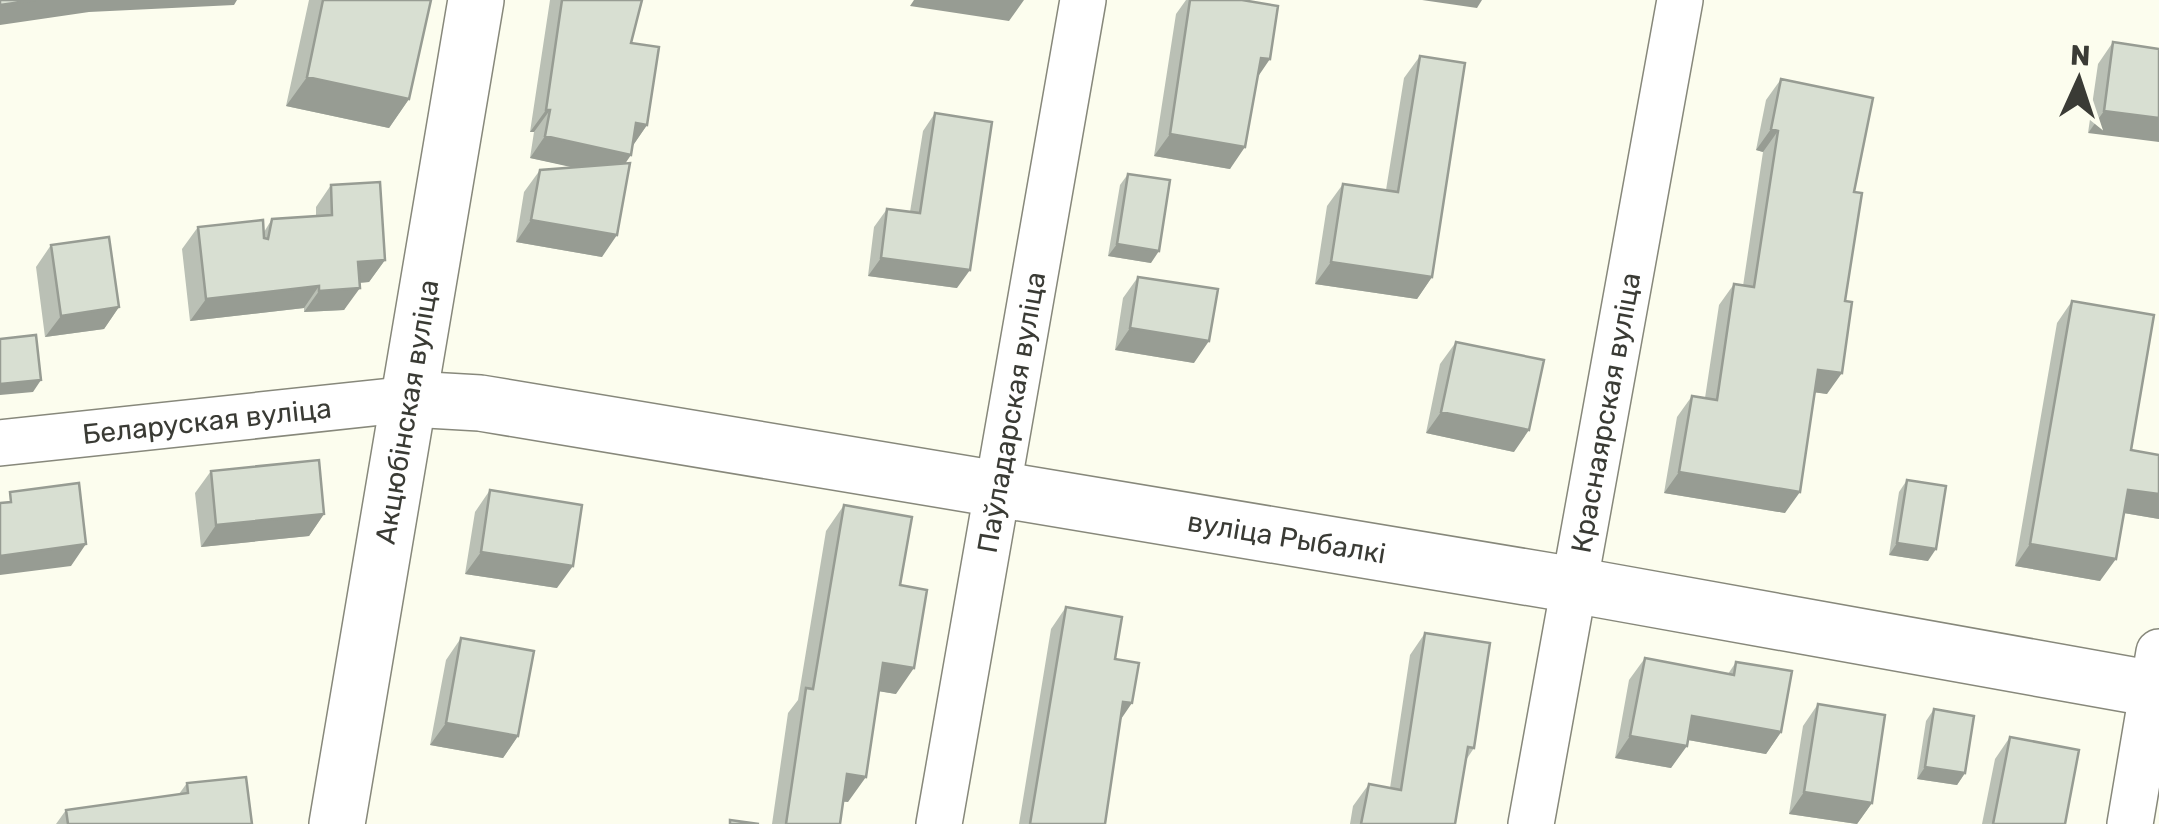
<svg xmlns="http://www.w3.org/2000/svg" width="2159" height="824" font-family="Rubik,sans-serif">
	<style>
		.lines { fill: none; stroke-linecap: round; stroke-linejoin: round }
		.street-casing { stroke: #87887b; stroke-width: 48 }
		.secondary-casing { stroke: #87887b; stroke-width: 58 }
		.street { stroke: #fff; stroke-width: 45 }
		.secondary { stroke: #fff; stroke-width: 55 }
		.wall { fill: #bac0b5 }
		.shaded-wall { fill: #979c93 }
		.building { fill: #d8dfd2; stroke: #979c93; stroke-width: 2.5 }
		.labels { text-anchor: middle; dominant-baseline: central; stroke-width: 9; stroke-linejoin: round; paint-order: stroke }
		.street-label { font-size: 28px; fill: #3a3b35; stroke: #fcfdee }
	</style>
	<rect width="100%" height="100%" fill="#fcfdee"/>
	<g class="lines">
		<g class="street-casing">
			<g id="street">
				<path id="s1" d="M0 443 410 399"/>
				<path id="s2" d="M939 824 1083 0"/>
				<path id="s3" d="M1531 824 1680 0"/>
				<path d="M2130 824 2159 652"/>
			</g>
		</g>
		<g class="secondary-casing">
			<g id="secondary">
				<path id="s4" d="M410 399 480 403 1574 585 2159 690"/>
				<path id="s5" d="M337 824 476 0"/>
			</g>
		</g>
		<use href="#street" class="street"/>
		<use href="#secondary" class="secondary"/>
	</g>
	<path class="wall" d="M309 0H431L409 99 389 128 286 106Z
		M550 0H642L631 43 647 125 633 145 625 164 602 257 516 242 524 192 540 170 574 167 530 158 534 132H530Z
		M1186 0H1242L1257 78 1230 169 1154 156 1176 14Z
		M2113 42 2159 49 2088 133 2098 64Z
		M1420 56 1432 277 1417 299 1315 284 1327 206 1343 184 1386 190 1404 78Z
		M1781 79 1854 192 1827 394 1815 392 1785 513 1664 493 1677 417 1692 396 1705 398 1719 305 1734 284 1743 286 1763 152 1756 150 1766 100Z
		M935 113 957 288 868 276 874 227 887 209 910 212 923 131Z
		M1128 174 1151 263 1108 256 1120 185Z
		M331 185 385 260 369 282 359 283 344 310 304 312V308L190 321 182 249 198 227 264 232 272 219 316 216V207Z
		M51 245 119 307 104 329 45 337 36 267Z
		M1138 277 1194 363 1115 350 1123 298Z
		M2072 301 2131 450 2159 455V519L2124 513 2100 581 2015 566 2057 323Z
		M1456 342 1514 452 1426 433 1440 364Z
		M211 471 324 514 309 536 201 547 195 493Z
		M1907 480 1928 561 1889 555 1899 492Z
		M490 490 557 588 465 574 475 512Z
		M844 505 900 585 896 694 879 691 848 802H843L840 824H772L788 713 798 700 826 531Z
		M1066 607 1115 659 1120 720 1105 824H1019L1051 629Z
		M1425 633 1474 748 1466 760 1455 824H1350L1353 806 1369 784 1390 788 1410 655Z
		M461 638 518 736 503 758 430 745 446 660Z
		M1645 658 1728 674 1736 662 1781 732 1766 754 1688 740 1671 768 1615 758 1629 680Z
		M1818 704 1872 803 1857 824 1789 814 1803 726Z
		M1934 709 1965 773 1957 785 1917 779 1926 721Z
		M2010 737 2065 824H1982L1995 759Z
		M187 783 252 824H56L66 810 179 794Z"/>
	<path class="shaded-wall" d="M35 0H237L234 5 89 12 0 25V5Z
		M914 0H1024L1009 21 910 6Z
		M1422 0H1482L1477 8Z
		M1261 58 1270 59 1255 81Z
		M307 77 409 99 389 128 286 106Z
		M546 110H550L534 132H530Z
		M2104 111 2159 118V142L2088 133Z
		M636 123 647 125 632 147Z
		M1771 129 1778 131 1763 152 1756 150Z
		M1170 134 1245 147 1230 169 1154 156Z
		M545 136 631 155 616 177 530 158Z
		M531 220 617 235 602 257 516 242Z
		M1117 244 1159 251 1151 263 1108 256Z
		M881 258 970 270 957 288 868 276Z
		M385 260 369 282 342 284 358 262Z
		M1331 262 1432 277 1417 299 1315 284Z
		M319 286 304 308 190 321 206 299Z
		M360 288 344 310 304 312 319 291Z
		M119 307 104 329 45 337 61 316Z
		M1130 328 1209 341 1194 363 1115 350Z
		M1818 370 1842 373 1827 394 1804 391Z
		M41 380 33 392 0 395V384Z
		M1441 412 1529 430 1514 452 1426 433Z
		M1679 472 1800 492 1785 513 1664 493Z
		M2128 490 2159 494V519L2112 511Z
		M324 514 309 536 201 547 216 525Z
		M1897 543 1936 549 1928 561 1889 555Z
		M86 544 71 566 0 575V556Z
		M2030 544 2116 559 2100 581 2015 566Z
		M481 552 573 566 557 588 465 574Z
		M883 663 914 668 896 694 865 689Z
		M1123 702 1132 703 1117 725Z
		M1692 716 1781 732 1766 754 1677 738Z
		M446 723 518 736 503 758 430 745Z
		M1630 736 1687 746 1671 768 1615 758Z
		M1925 767 1965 773 1957 785 1917 779Z
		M847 774 866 777 848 802 829 799Z
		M1804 792 1872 803 1857 824 1789 814Z"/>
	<path class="building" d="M0 0H35L0 5Z
		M323 0H431L409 99 307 77Z
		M562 0H642L631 43 659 47 647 125 636 123 631 155 545 136 550 110H546Z
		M1190 0H1242L1278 6 1270 59 1261 58 1245 147 1170 134Z
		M2113 42 2159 49V118L2104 111Z
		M1420 56 1465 63 1432 277 1331 262 1343 184 1398 192Z
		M1781 79 1873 98 1854 192 1862 193 1845 301 1852 302 1842 373 1818 370 1800 492 1679 472 1692 396 1717 400 1734 284 1754 287 1778 131 1771 129Z
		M935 113 992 122 970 270 881 258 887 209 920 213Z
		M630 163 617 235 531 220 540 170Z
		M1128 174 1170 180 1159 251 1117 244Z
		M380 182 385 260 358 262 360 288 319 291V286L206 299 198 227 263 220 264 238 268 239 272 219 332 215 331 185Z
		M109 237 119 307 61 316 51 245Z
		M1138 277 1218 289 1209 341 1130 328Z
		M2072 301 2154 315 2131 450 2159 455V494L2128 490 2116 559 2030 544Z
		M36 335 41 380 0 384V339Z
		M1456 342 1544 360 1529 430 1441 412Z
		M319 460 324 514 216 525 211 471Z
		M1907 480 1946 486 1936 549 1897 543Z
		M79 483 86 544 0 556V503L11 502 10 492Z
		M490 490 582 505 573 566 481 552Z
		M844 505 912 517 900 585 927 590 914 668 883 663 866 777 847 774 840 824H786L806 688 813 689Z
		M1066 607 1122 617 1115 659 1139 663 1132 703 1123 702 1105 824H1030Z
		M1425 633 1490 643 1474 748 1468 747 1455 824H1361L1369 784 1401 790Z
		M461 638 534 651 518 736 446 723Z
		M1645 658 1734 675 1736 662 1792 671 1781 732 1692 716 1687 746 1630 736Z
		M1818 704 1885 715 1872 803 1804 792Z
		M1934 709 1974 716 1965 773 1925 767Z
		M2010 737 2079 750 2065 824H1993Z
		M246 777 252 824H68L66 810 188 793 187 783Z
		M730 820 759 824H730Z"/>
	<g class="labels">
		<g class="street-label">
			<text stroke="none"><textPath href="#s5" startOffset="418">Акцюбінская вуліца</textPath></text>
			<text stroke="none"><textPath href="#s2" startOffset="418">Паўладарская вуліца</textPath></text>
			<text stroke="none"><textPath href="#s3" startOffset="418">Краснаярская вуліца</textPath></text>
			<text stroke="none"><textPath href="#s1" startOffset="208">Беларуская вуліца</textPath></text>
			<text stroke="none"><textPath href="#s4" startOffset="888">вуліца Рыбалкі</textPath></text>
		</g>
	</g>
	<g transform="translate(2079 80) rotate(3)" stroke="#fcfdee" stroke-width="8" paint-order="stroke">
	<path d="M0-8L18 38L0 25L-18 38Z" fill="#3a3b35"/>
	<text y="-15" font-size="28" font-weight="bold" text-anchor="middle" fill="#3a3b35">N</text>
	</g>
</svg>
